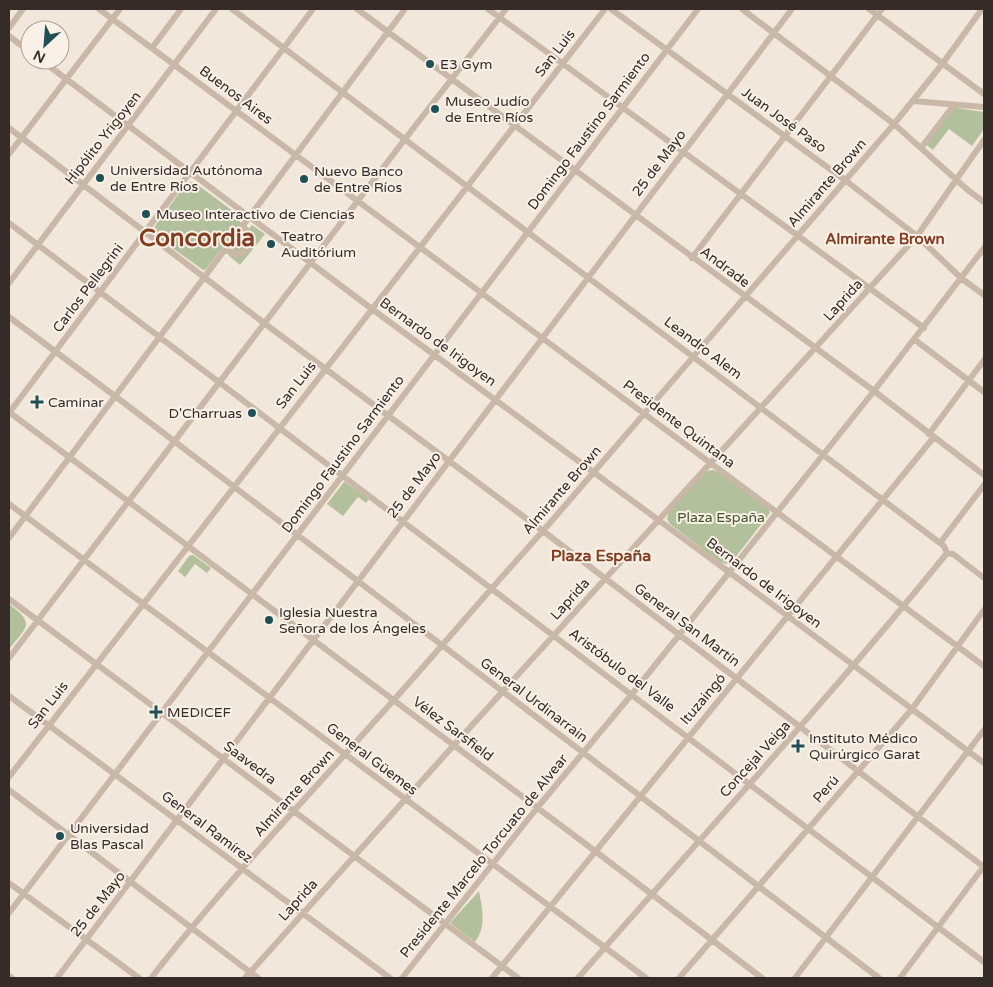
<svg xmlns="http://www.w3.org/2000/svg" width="993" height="987" font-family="'Varela Round',sans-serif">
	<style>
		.green { fill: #b2c09b }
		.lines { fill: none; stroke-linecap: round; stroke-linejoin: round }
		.minor { stroke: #c9b8a7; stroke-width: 6 }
		.poi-dot { fill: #1e5056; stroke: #f9f1e7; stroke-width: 2 }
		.labels { text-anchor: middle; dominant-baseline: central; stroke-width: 4; stroke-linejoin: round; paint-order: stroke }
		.street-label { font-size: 14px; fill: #352c27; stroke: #f9f1e7 }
		.poi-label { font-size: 14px; fill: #352c27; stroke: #f9f1e7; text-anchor: start }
		.park-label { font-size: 14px; fill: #43532c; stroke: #f9f1e7 }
		.neighbourhood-label { font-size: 15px; font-weight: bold; fill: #833d22; stroke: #f9f1e7 }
		.quarter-label { font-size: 16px; font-weight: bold; fill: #833d22; stroke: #f9f1e7 }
		.town-label { font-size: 24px; font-weight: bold; fill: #833d22; stroke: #f9f1e7 }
	</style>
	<rect width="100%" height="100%" fill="#f1e7db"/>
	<path class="green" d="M949 107 984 112V129L972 146 949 129 933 150 923 142Z
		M190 182 195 183 237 214 240 219V225L206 269 203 270 156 236 154 232 155 226 186 184Z
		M252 225 265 234 240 265 228 255Z
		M713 470 723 474 768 507 770 513 734 559 727 564 720 562 670 524 667 519 669 512 707 471Z
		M344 482H345L369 499 366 503 358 497 343 516 327 504Z
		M193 555 211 568 207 573 195 564 185 577 178 571 189 556Z
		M9 604C36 624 27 626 9 649Z
		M479 891C482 909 487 926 475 942L450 923Z"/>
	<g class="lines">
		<path class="minor" d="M99 9 984 666
			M232 9 940 543 944 546 947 553 953 554 984 578
			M357 9 874 391 984 475
			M488 9 924 328
			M611 9 845 180 917 236 961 278 984 295
			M742 9 894 124 969 191 984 202
			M869 9 984 94
			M9 28 23 9
			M9 36 30 52
			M152 48 181 9
			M41 60 372 309 729 572 984 763
			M913 101 984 107
			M9 128 264 323 543 531 984 867
			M921 148 954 105
			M9 154 120 9
			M9 223 984 962
			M225 249 236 255C246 253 251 245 251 236L242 225
			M692 258 882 9
			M9 283 216 9
			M9 317 115 396 879 978
			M915 340 984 392
			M9 412 595 851 762 978
			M9 413 313 9
			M929 434 984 360
			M9 504 646 978
			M9 538 405 9
			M940 543 984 485
			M9 599 518 978
			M9 658 405 139 506 9
			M9 696 390 978
			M9 777 605 9
			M9 790 258 978
			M9 883 139 978
			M9 913 698 9
			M9 976 12 978
			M57 978 792 9
			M151 978C226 882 311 793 392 702 443 645 492 587 543 531L894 124 943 63 982 9
			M245 978 454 745 917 236 984 140
			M402 978 537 808 632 694 874 391 984 248
			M492 978 934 437
			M578 978C701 837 829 699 947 553
			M679 978 912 709 984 610
			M795 978 984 730
			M900 978 984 866"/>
	</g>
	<g class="poi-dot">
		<circle cx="430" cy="64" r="5"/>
		<circle cx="435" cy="109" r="5"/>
		<circle cx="100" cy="178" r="5"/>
		<circle cx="304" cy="179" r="5"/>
		<circle cx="146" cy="214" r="5"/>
		<circle cx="271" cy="244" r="5"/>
		<path d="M34.5 394.5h5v5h5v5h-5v5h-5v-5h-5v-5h5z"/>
		<circle cx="252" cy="413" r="5"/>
		<circle cx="269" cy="620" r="5"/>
		<path d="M153.5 704.5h5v5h5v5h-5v5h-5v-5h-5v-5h5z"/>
		<path d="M795.5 738.5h5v5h5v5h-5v5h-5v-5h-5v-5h5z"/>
		<circle cx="60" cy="836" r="5"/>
	</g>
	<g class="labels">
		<g class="street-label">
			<text transform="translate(555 53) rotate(-52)">San Luis</text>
			<text transform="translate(236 95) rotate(37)">Buenos Aires</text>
			<text transform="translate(784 120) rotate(36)">Juan José Paso</text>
			<text transform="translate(589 131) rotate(-53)">Domingo Faustino Sarmiento</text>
			<text transform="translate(103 138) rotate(-52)">Hipólito Yrigoyen</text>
			<text transform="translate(659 163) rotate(-53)">25 de Mayo</text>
			<text transform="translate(827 183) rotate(-49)">Almirante Brown</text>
			<text transform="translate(725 267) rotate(37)">Andrade</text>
			<text transform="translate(88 288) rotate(-53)">Carlos Pellegrini</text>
			<text transform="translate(843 300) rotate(-48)">Laprida</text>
			<text transform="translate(438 342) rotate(36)">Bernardo de Irigoyen</text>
			<text transform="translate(703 348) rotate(37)">Leandro Alem</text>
			<text transform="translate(296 385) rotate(-52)">San Luis</text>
			<text transform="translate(679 424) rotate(37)">Presidente Quintana</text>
			<text transform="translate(343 454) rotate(-53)">Domingo Faustino Sarmiento</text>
			<text transform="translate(414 485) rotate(-53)">25 de Mayo</text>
			<text transform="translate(562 490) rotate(-49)">Almirante Brown</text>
			<text transform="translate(764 583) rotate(37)">Bernardo de Irigoyen</text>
			<text transform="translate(570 599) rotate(-48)">Laprida</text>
			<text transform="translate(687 625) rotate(37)">General San Martín</text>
			<text transform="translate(622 670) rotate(37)">Aristóbulo del Valle</text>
			<text transform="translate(703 699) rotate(-50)">Ituzaingó</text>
			<text transform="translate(534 700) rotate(37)">General Urdinarrain</text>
			<text transform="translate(48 705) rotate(-52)">San Luis</text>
			<text transform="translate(453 729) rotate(37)">Vélez Sarsfield</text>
			<text transform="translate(372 759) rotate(37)">General Güemes</text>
			<text transform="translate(755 759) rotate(-48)">Concejal Veiga</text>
			<text transform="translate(250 763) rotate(37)">Saavedra</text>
			<text transform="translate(826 789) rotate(-49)">Perú</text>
			<text transform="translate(294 793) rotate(-48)">Almirante Brown</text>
			<text transform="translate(207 827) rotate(37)">General Ramírez</text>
			<text transform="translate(484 856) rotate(-51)">Presidente Marcelo Torcuato de Alvear</text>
			<text transform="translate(298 900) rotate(-48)">Laprida</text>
			<text transform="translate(98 904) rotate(-52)">25 de Mayo</text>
		</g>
		<g class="poi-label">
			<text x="440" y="64">E3 Gym</text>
			<text x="445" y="101">Museo Judío<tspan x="445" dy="16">de Entre Ríos</tspan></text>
			<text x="110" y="170">Universidad Autónoma<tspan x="110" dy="16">de Entre Ríos</tspan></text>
			<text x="314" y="171">Nuevo Banco<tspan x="314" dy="16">de Entre Ríos</tspan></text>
			<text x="156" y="214">Museo Interactivo de Ciencias</text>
			<text x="281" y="236">Teatro<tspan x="281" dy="16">Auditórium</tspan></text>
			<text x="48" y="402">Caminar</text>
			<text x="242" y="413" text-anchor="end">D'Charruas</text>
			<text x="279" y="612">Iglesia Nuestra<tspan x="279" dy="16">Señora de los Ángeles</tspan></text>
			<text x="167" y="712">MEDICEF</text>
			<text x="809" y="738">Instituto Médico<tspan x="809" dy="16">Quirúrgico Garat</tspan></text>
			<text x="70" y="828">Universidad<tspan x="70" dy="16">Blas Pascal</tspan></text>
		</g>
		<g class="park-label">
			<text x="721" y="517">Plaza España</text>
		</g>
		<g class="neighbourhood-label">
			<text x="885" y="239">Almirante Brown</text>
		</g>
		<g class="quarter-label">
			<text x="601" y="556">Plaza España</text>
		</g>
		<g class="town-label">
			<text x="197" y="238">Concordia</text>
		</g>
	</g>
	<rect width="993" height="987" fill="none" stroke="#352c27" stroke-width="20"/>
	<g transform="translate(45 45) rotate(206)"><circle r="24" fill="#f9f1e7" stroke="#aba29a"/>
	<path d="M0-4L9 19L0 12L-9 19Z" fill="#1e5056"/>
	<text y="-8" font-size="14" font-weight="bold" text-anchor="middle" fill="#352c27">N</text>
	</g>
</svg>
